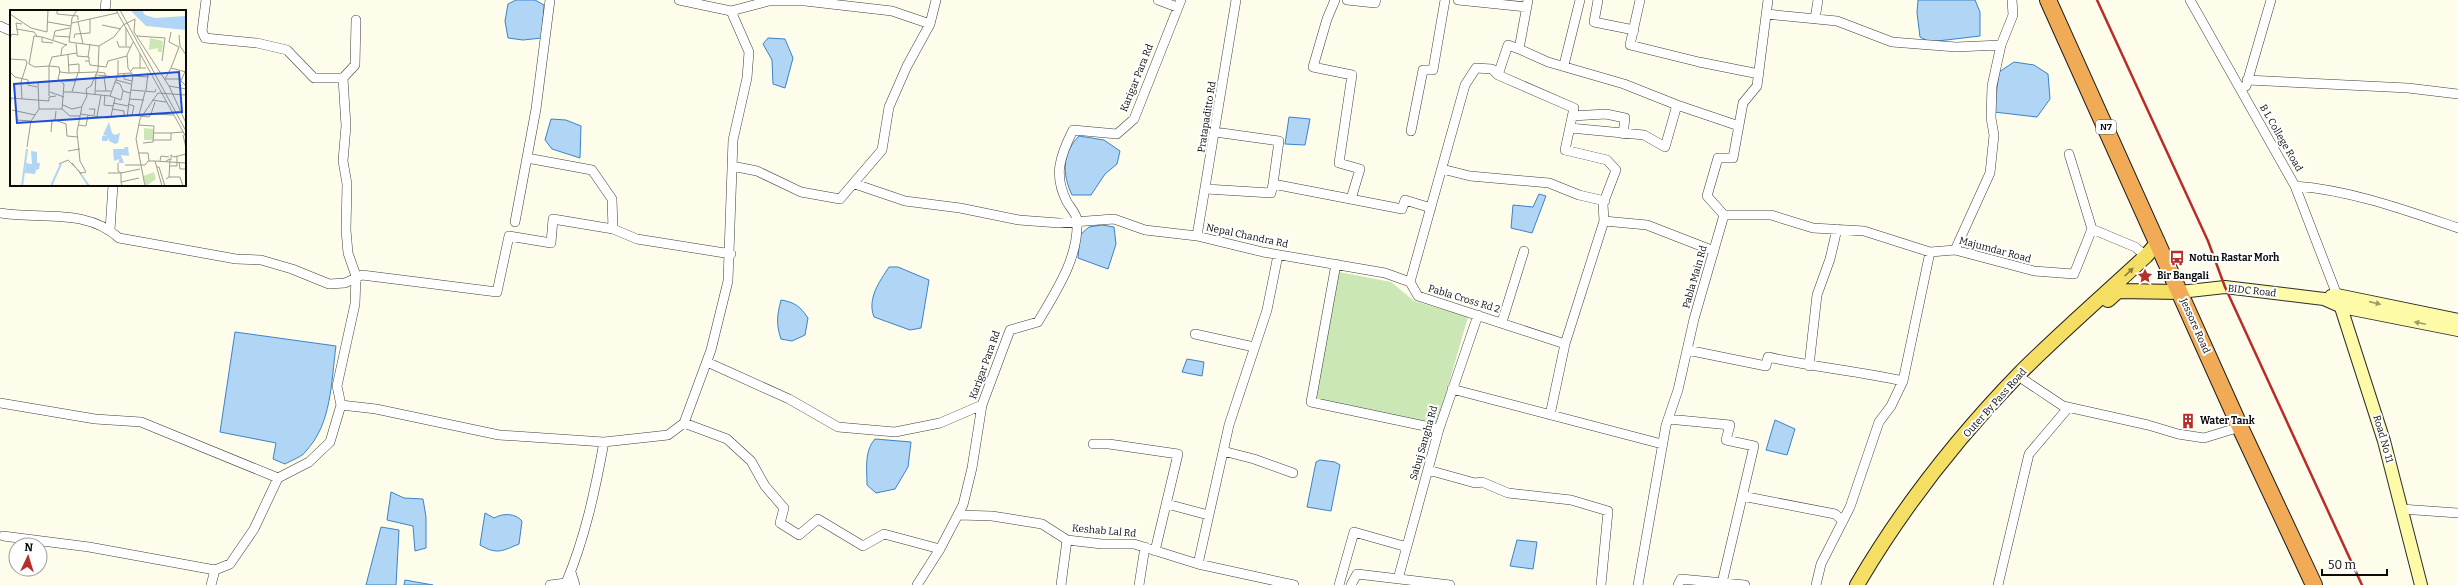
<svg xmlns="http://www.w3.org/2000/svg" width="2458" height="585" font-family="Bitter,serif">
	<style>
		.green { fill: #cbe7b6 }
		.water { fill: #b1d5f4; stroke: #3a83c9 }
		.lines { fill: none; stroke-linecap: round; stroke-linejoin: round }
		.street-casing { stroke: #3e3e3e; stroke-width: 10 }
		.secondary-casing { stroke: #2d2d2d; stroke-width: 14 }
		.primary-casing { stroke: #1c1c1c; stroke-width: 16 }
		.highway-casing { stroke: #1c1c1c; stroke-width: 18 }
		.street { stroke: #fff; stroke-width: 9 }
		.secondary { stroke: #fdfba7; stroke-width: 12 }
		.primary { stroke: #f5de64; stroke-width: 14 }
		.highway { stroke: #f1aa56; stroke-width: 16 }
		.rail { stroke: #b72d28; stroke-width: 2.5 }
		.oneway { fill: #8c7f3c }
		.oneway2 { fill: #9c9b69 }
		.labels { text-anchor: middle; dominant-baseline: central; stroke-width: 4; stroke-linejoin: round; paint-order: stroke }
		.shield { fill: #fff; stroke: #545454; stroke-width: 1 }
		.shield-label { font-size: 9px; font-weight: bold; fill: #0b0b0b }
		.street-label { font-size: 10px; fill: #0b0b0b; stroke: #fff }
		.poi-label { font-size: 10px; font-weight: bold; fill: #0b0b0b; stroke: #fff; text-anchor: start }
		.inset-river { fill: none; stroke: #b1d5f4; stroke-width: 2 }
		.inset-road { fill: none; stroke: #9d9c91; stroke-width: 1 }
		.view { fill: #1d4ed8; fill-opacity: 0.15; stroke: #1d4ed8; stroke-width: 2 }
		.inset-edge { fill: none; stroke: #0b0b0b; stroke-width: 2 }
	</style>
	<rect width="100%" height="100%" fill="#fefcea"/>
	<path class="green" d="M1339 272 1391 282 1414 301 1468 317 1437 424 1314 399Z"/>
	<path class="water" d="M516 0H535L544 5 542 38 523 40 508 38 505 21 508 4Z
		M1918 0H1975L1980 12V36L1929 42 1920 37 1917 13Z
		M768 38 785 39 793 58 785 88 773 84 772 60 763 44Z
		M2014 62 2034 65 2048 74 2050 99 2037 117 1994 112 1999 72Z
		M1289 117 1310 119 1305 145 1285 144Z
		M551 119 566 120 581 126 580 158 552 149 545 140Z
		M1079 136 1104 140 1120 151 1117 164 1105 174 1091 195H1072C1062 174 1062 153 1079 136Z
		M1539 194 1546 196 1532 233 1511 228 1513 205 1533 207Z
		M1102 225 1114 227 1116 244 1108 269 1078 258 1080 235 1089 227Z
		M889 267H898L929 280 921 328 910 330 874 317C867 299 879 282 889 267Z
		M781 300C794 302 800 306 808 318L805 335 792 341 781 339C776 325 777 315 781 300Z
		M235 332 336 346C331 382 332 423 306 451 302 457 292 460 285 464L273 459 276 443 220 432Z
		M1187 359 1204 362 1202 376 1182 372Z
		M1775 420 1795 429 1787 455 1766 450Z
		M875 439 911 442 908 467 895 489 876 493 867 485C867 470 864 451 875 439Z
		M1320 460 1335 462 1340 465 1331 511 1307 507 1316 462Z
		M391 492 404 498 423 499 426 517V548L415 551 413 526 387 520Z
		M485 513 494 518C503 513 515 513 522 521L519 544C502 551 497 555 480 545Z
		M381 527 399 530 396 585H366Z
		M1517 540 1537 542 1533 569 1510 566Z
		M405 580 433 585H404Z"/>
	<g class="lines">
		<g class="street-casing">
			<path id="street" d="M206 0 202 31 205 38 257 43 287 50 314 78H343
				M1158 0 1177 7
				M1335 0 1327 19 1313 67 1352 75 1339 163 1360 169 1351 199
				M1347 0 1375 3 1376 0
				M1458 0 1527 7
				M1528 0 1519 49 1508 45 1498 75 1492 69 1476 68 1465 85 1410 282 1418 296 1565 344 1604 221 1647 225 1714 251
				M1598 0 1594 22 1634 30
				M1640 0 1630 45 1699 62 1759 74
				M2190 0 2295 186 2337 295
				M105 11 106 0
				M731 11 769 1H805L892 11 930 24
				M1766 14 1837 21 1892 42 1956 47 2001 45
				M1815 19 1818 0
				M0 26 11 31
				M1519 49 1548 62 1624 84 1677 105 1739 126
				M1564 65 1580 0
				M1498 75 1574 108 1565 150 1607 160 1616 170 1603 204 1604 221
				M2247 80 2408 88 2458 94
				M2246 86 2271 0
				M1572 116 1606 114 1625 118 1623 134
				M1570 128 1644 135 1665 147 1677 105
				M1411 131 1423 70H1433L1445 0
				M1215 132 1279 141 1273 184
				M2069 154 2092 229 2135 247 2146 256
				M527 158 592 170 612 199 613 229 637 239 731 254
				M732 166 757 171 801 192 840 199 882 150 889 107 907 66 930 24 936 0
				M1442 169 1470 176 1549 183 1579 195 1605 201
				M855 184 905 201 960 208 1019 220 1059 223 1114 219 1145 230 1197 236 1263 252 1385 273 1410 282
				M2295 186C2350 190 2405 210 2458 228
				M1206 189 1271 193 1273 184 1402 209 1405 200 1431 208
				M0 213C42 220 86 208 119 238L236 259 261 260 292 269 329 284 345 283 362 275 497 292 509 236 551 243 553 219 613 229
				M1724 215H1771L1813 228 1864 231 1930 252 1955 250 2034 271 2074 274 2092 229
				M1724 215 1707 196 1718 158H1733L1743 103 1757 86 1768 0
				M515 222 536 109 550 0
				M110 230 113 185
				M1197 236 1236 0
				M1955 250 1990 173 1994 135 1991 118 1992 86 2001 45 2013 15 2012 0
				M1336 264 1311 402 1439 429
				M1502 322 1524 251
				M1195 334 1254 347
				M1687 350 1766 366 1768 357C1813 367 1858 371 1903 381
				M707 362 789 399 838 427 895 432 940 423 982 405
				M1809 366 1817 295 1830 259 1837 229
				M2024 380 2063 406 2148 425 2178 434 2204 438 2240 427
				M1452 389 1662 444
				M0 403 95 419 141 422 278 478
				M341 405 376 409 499 435 604 442 668 435 684 423 711 350 728 281 733 140 747 78 749 52 731 11 679 0
				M1550 415 1565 344
				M1668 419 1730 425 1726 440 1754 446 1722 583
				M684 423 727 439 751 461 765 486 784 508 780 523 799 535 818 519 863 546 884 534 940 549
				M1093 444H1109L1178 454 1155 551
				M1223 451 1254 459 1293 473
				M1428 470 1475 483 1482 482 1508 493 1571 500 1608 511 1601 585
				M1742 496 1835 514 1843 521
				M1167 504 1208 515
				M2401 509 2458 513
				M959 515 992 516 1042 524 1067 540 1102 544H1134L1198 564 1294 585
				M3 536 89 547 215 570
				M1198 564 1229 425 1267 310 1278 255
				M571 572 575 585
				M1398 579 1439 429 1478 315
				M211 585 215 570 230 564 254 529 278 478 309 462 330 442 341 405 337 386 355 304 356 276 348 253 346 230 347 184 343 161 346 126 343 78 355 65 356 20
				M550 585 566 583C585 538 595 491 604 442
				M917 585 940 549 963 505 972 468 982 405 1010 330 1038 322C1056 291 1079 258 1077 220 1077 215 1070 207 1067 202 1053 175 1060 156 1073 130L1117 134 1134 119 1181 0
				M1061 585 1067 540
				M1139 585 1145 547
				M1339 585 1354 532 1407 547
				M1351 585 1357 574 1450 585
				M1638 585 1666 425 1678 390 1694 319 1724 215
				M1678 585 1681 579 1745 585
				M1816 585 1821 564 1850 507 1879 422 1891 406 1903 381 1930 252
				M1998 585 2029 454 2068 408"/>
		</g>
		<g class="secondary-casing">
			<path id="secondary" d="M2180 292 2225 287 2324 299 2342 307 2458 330
				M2337 295 2384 441 2421 585
				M2331 296 2337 295 2458 320"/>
		</g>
		<g class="primary-casing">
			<path id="primary" d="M2108 300 2118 291 2180 292
				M1857 585C1902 508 1957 438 2019 374 2060 333 2104 295 2146 256L2158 242"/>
		</g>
		<g class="highway-casing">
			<path id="highway" d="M2048 0 2240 427 2314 585"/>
		</g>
		<use href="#street" class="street"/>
		<use href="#secondary" class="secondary"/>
		<use href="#primary" class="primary"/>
		<use href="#highway" class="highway"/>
		<path class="rail" d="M2097 0 2208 241 2225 287 2362 585"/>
	</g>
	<defs><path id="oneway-solid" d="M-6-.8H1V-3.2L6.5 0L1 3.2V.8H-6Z"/></defs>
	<use class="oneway" href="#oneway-solid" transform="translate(2129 272) rotate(-43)"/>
	<g class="oneway2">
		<use href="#oneway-solid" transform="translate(2375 303) rotate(13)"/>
		<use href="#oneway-solid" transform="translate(2420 323) rotate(-168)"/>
	</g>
	<defs>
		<g id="bus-bare" transform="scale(1.2)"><path d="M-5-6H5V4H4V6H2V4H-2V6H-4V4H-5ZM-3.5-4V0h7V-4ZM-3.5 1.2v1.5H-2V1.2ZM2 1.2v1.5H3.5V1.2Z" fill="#b72d28" stroke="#fff" stroke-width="2.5" paint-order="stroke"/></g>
		<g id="sight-bare" transform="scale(1.2)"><path d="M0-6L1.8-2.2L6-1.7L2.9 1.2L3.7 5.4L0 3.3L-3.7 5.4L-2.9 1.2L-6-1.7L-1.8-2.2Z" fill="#b72d28" stroke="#fff" stroke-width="2.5" paint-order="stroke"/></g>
		<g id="building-bare" transform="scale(1.2)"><path d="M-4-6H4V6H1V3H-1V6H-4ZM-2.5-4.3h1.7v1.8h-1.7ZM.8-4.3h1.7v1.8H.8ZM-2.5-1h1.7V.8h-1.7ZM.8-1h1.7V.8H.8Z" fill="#b72d28" stroke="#fff" stroke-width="2.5" paint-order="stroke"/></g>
	</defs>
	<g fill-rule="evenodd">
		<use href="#bus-bare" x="2177" y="258"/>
		<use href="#sight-bare" x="2145" y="276"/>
		<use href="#building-bare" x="2188" y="421"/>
	</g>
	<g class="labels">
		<rect class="shield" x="2096" y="120" width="20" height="14" rx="3"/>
		<g class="shield-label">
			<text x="2106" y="127">N7</text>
		</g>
		<g class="street-label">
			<text transform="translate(1137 78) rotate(-68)">Karigar Para Rd</text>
			<text transform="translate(1207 117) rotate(-81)">Pratapaditto Rd</text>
			<text transform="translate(2281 138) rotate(60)">B L College Road</text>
			<text transform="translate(1247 236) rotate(12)">Nepal Chandra Rd</text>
			<text transform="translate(1995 250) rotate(15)">Majumdar Road</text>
			<text transform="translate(1695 277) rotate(-74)">Pabla Main Rd</text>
			<text transform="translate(2252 291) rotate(6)">BIDC Road</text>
			<text transform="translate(1464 299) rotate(17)">Pabla Cross Rd 2</text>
			<text transform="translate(2195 326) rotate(66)">Jessore Road</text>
			<text transform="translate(985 365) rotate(-70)">Karigar Para Rd</text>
			<text transform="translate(1995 403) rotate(-48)">Outer By Pass Road</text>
			<text transform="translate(2383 439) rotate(74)">Road No 11</text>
			<text transform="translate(1424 443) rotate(-74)">Sabuj Sangha Rd</text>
			<text transform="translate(1104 531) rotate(5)">Keshab Lal Rd</text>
		</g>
		<g class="poi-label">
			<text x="2189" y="258">Notun Rastar Morh</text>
			<text x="2157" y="276">Bir Bangali</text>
			<text x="2200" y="421">Water Tank</text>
		</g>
	</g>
	<g transform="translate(10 10)">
		<rect width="176" height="176" fill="#fefcea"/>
		<path d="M140 28 153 31 152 42H148V38L139 40ZM134 118 143 119V130H134ZM144 162 146 169 136 176 133 166Z" fill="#cbe7b6"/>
		<path d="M120 0H132L135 5 145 8 176 6V20L136 16ZM99 112 102 123 105 125 110 123 108 133 105 134 99 131V128L97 131H92V126L98 125H93ZM115 137H118L119 146 111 145 114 153H109V149L104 151 103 139H114ZM21 141 27 142V153H30L29 159 26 160 25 164 15 163 16 153 22 154Z" fill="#b1d5f4"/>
		<path class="inset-river" d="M70 163 79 176M12 176 17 139M41 176 51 154"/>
		<path class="inset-road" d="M47 0V4L68 6V10M67 0 62 8 59 32 89 36M106 0 176 127M110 0 176 121M0 4 21 18 37 22 38 0M80 9V23M38 12 61 16M68 12 73 34M62 13 107 3M92 15 111 19M116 18V36M6 19 24 22 27 26M161 22 159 32 169 37 161 58 176 62M169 25 170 36 176 45M45 26 60 27M127 26 155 28 152 51M32 27 57 35M0 28 2 24 8 25 6 13 12 14M64 28 65 24 80 23M43 30 45 21 60 18M107 31 109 37H120M66 34 67 43 42 47 39 56 49 57 50 62 58 63 87 62M67 43V46L79 47V51H75M130 44V58M51 45 52 38 57 34M58 45 59 63M78 47 80 34M0 49 16 50 17 53M108 50V64L100 86 111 90 113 81 120 83M79 51 80 55 96 57 98 51 117 46M58 55 69 54V63M176 59 171 71 176 76M121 61 123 58H136M0 62 5 67 18 70V75L27 77M87 62 95 63V68M108 64 121 63M114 64V69L122 71M87 65 107 67M123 66 139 67M94 67 96 81M155 69H172M155 69 161 58M106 70 121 74M53 71H66M105 72 110 74 113 81M159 76 176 79M121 80 145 82 146 79M86 81H101M136 81 138 63M40 82 54 87M54 82H62L68 63M62 82 100 86M85 84 86 64M95 85 94 95 103 96M39 86V56L25 57 19 54 24 26 32 27V32L43 33M12 89 11 72 17 53M119 89 134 90M142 90 156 92M103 93 118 96M118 94 124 96 122 105M53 95 62 99 71 97M29 99H52L54 74 48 69 50 61M52 99 60 106H70M79 99H85L84 105M102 99 114 101V107M2 100 25 105M0 102 1 88 39 91V87L46 86M71 104 97 108 120 105 139 107 141 104 164 105M141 104 145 92M129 105 135 82M87 106 91 85M101 106 105 88M117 107 123 65 118 58 117 45 123 32M7 110 21 111M45 110 56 114 57 126 68 127M68 115 76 116 78 105M128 115 144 116 143 132 133 133M41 122 42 111 45 110 46 101M144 123H161M173 125 176 138M143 130H161V123L173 122M17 137 21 111 29 99 28 73M58 141 70 139M128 143H138L139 151M161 150V145L164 147 176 144M145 151 152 176M150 151 151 146 159 147M169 152 170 159H176M62 153 71 164M49 154 58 150 71 163 76 162 70 151 67 122 72 96 77 86 76 79 81 76 88 60 89 36 104 27 113 15 125 9 124 22 159 76 176 113M115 155H135L138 151H145L176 153M160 156H167V146M147 157H149L155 176M98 163H111L108 161V153M159 167H170L173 176M156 169 159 167 160 149 156 151M111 172V163L130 159M112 176 111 172 129 168M135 176 126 129 130 109 148 83 176 85"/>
		<path class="view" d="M169 62 172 102 7 113 4 74Z"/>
		<rect width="176" height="176" class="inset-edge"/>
	</g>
	<g transform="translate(28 557) rotate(4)"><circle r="19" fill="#ffffff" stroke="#9d9d9d"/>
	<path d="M0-3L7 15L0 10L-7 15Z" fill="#b72d28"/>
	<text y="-6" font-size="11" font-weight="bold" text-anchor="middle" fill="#0b0b0b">N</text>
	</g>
	<path d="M2322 569v6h65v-6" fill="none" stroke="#0b0b0b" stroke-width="2"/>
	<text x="2328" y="569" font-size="12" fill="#0b0b0b" stroke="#ffffff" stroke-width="3" paint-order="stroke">50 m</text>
</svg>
